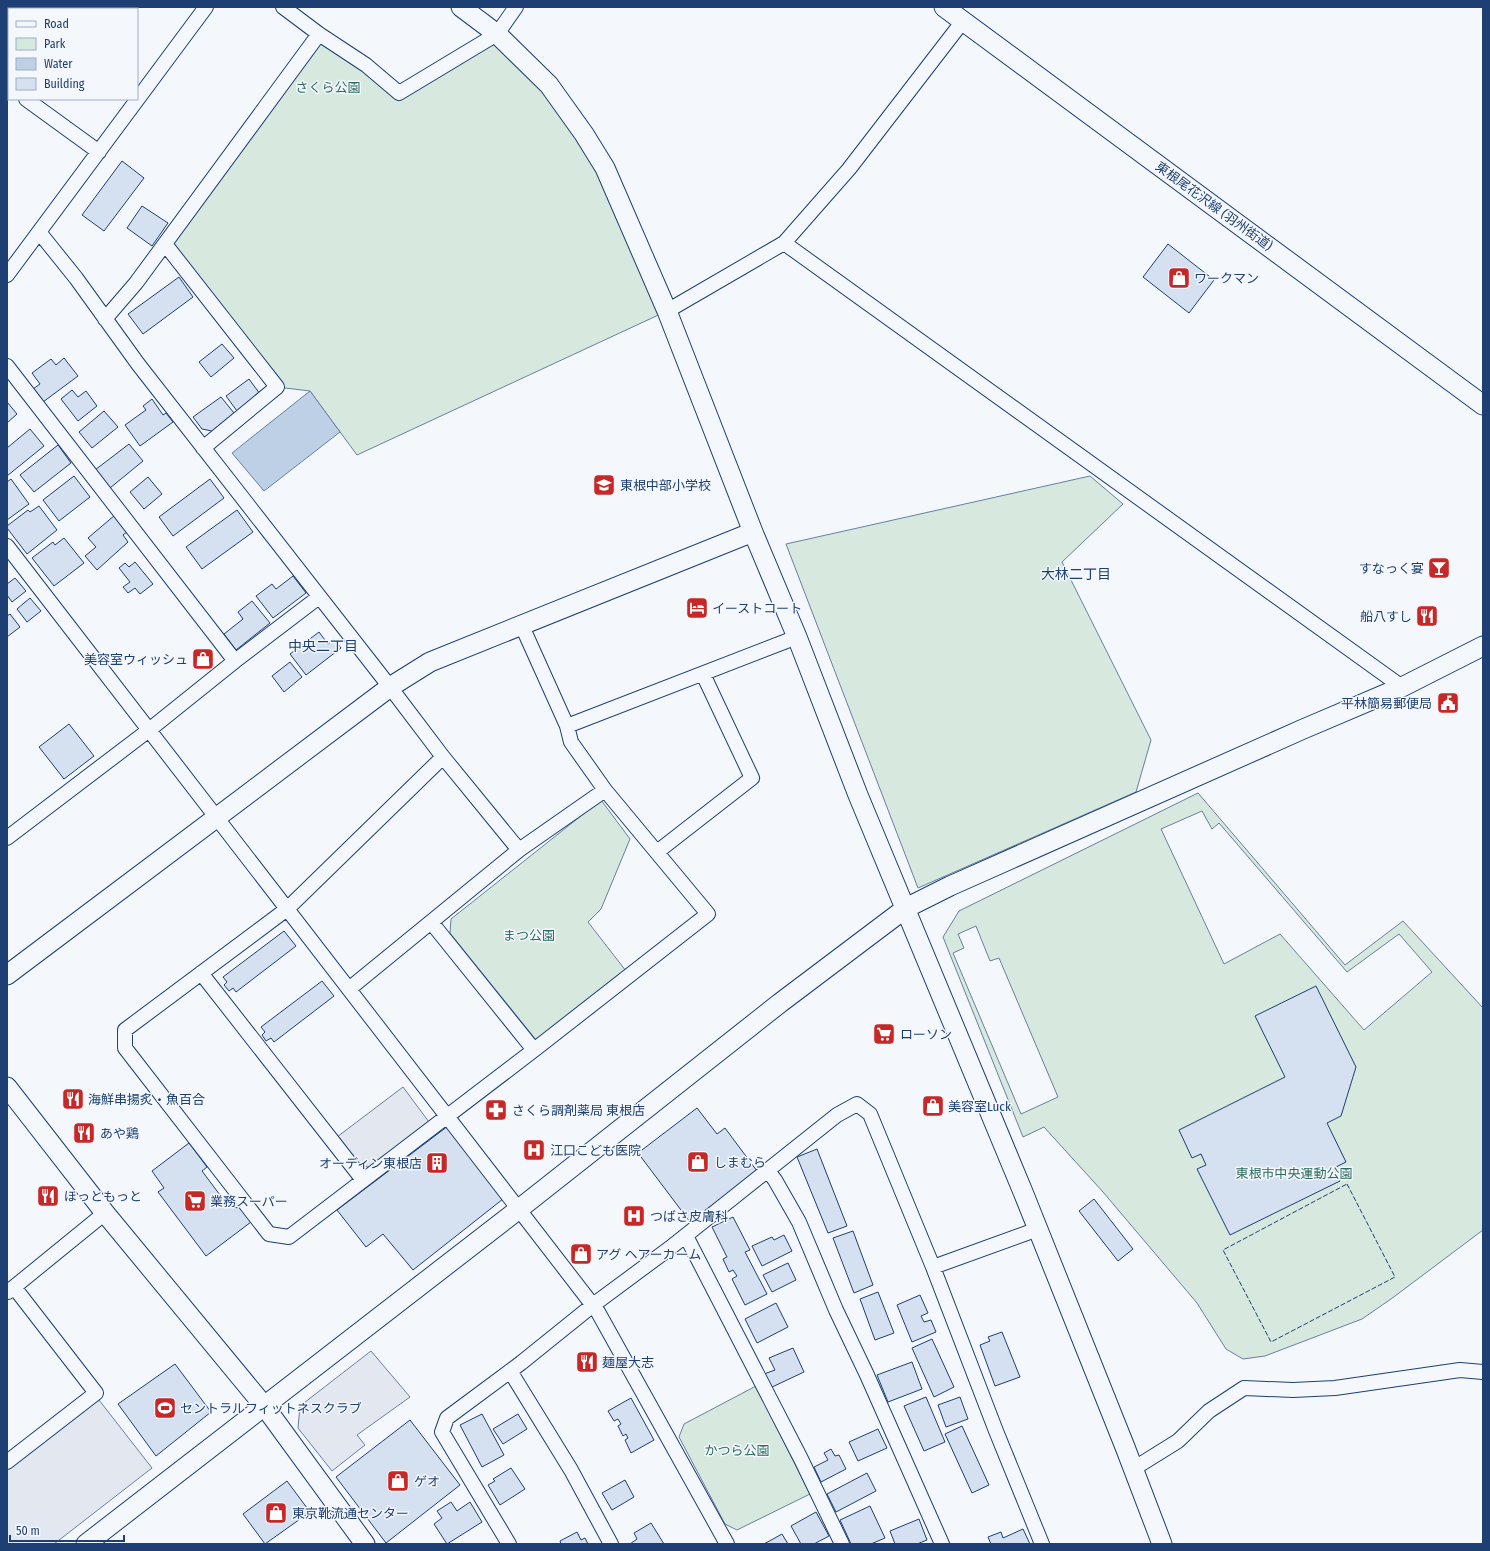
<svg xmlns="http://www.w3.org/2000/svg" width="1490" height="1551" font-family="'Fira Sans Condensed','Noto Sans JP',sans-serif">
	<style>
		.green { fill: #d7e8df; stroke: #687fa3; fill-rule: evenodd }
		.parking { fill: #e3e8f0; stroke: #687fa3 }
		.water { fill: #bed0e5; stroke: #687fa3 }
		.building { fill: #d5e0f0; stroke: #1d3f73 }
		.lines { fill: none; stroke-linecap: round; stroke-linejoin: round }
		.street-casing { stroke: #1d3f73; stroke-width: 16 }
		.secondary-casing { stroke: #1d3f73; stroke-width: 21 }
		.street { stroke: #f4f7fb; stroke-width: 14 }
		.secondary { stroke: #f4f7fb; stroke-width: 19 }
		.fence { stroke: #1d3f73; stroke-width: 1; stroke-dasharray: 5 2; stroke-linecap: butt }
		.labels { text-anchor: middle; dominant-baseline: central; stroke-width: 3; stroke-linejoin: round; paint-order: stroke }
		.park-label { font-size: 13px; fill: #2c6c60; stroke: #f4f7fb }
		.street-label { font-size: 13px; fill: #1d3f73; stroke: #f4f7fb }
		.poi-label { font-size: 13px; fill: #1d3f73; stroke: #f4f7fb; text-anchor: start }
		.neighbourhood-label { font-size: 14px; fill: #1d3f73; stroke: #f4f7fb }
	</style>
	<rect width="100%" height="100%" fill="#f4f7fb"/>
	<path class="green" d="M319 34 400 93 497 34 584 134 667 311 357 455 310 391 277 387 165 244Z
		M1090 476 1123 504 1062 562 1151 740 1136 792 918 888 786 544Z
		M1198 793 1345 965 1403 921 1483 1008V1230L1391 1299 1362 1319 1265 1356 1243 1359 1226 1349 1197 1303 1103 1192 1044 1127 1023 1137 943 937 959 911ZM1202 811 1212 829 1219 823 1347 972 1399 934 1432 972 1364 1030 1280 934 1224 964 1161 829ZM976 926 990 961 999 958 1058 1097 1021 1114 953 953 964 948 958 934Z
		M601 800 630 839 601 909 588 922 626 971 537 1041 450 933 451 919Z
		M756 1386 810 1494 737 1530 725 1524 679 1437 684 1424Z"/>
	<path class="parking" d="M403 1087 429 1122 371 1167 359 1166 337 1137Z
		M371 1351 410 1397 357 1435 365 1445 332 1471 298 1428 300 1406Z
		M92 1400H99L152 1468 54 1544H7V1468Z"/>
	<path class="water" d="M310 391 340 432 264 491 232 453Z"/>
	<path class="building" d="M122 161 144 178 104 231 82 215Z
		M142 206 168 223 152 246 127 228Z
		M1168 244 1214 280 1189 313 1143 277Z
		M179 277 193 297 143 334 128 314Z
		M222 344 234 358 211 377 199 362Z
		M64 358 78 376 43 402 33 389 40 384 32 373 51 359 56 365Z
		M249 379 260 394 237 411 226 396Z
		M72 390 78 397 86 391 97 406 78 421 61 399Z
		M221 397 234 413 212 431 202 429 193 417Z
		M152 399 163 415 166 413 173 422 140 446 125 425 146 410 143 406Z
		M7 402 17 414 7 423Z
		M104 411 118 427 92 448 79 432Z
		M30 429 44 446 7 476V448Z
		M129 444 143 461 110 488 95 470Z
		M58 445 71 463 34 492 20 475Z
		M74 476 90 497 59 521 43 500Z
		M148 477 162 494 144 509 130 492Z
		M11 479 29 504 7 520V482Z
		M210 479 224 498 173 536 159 517Z
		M39 506 57 530 27 554 7 528V526L28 510 30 512Z
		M237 510 253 532 202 569 186 547Z
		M115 515 128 531 123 535 128 542 97 570 85 556 96 547 88 538Z
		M64 538 84 563 54 586 32 558 53 542 55 545Z
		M135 562 153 584 140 594 135 588 128 593 123 587 130 582 119 568 125 563 129 567Z
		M293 576 306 593 273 618 256 596 272 584 276 589Z
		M15 578 26 591 12 602 7 595V584Z
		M30 598 41 611 27 622 17 609Z
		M252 601 270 623 236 650 224 634 243 619 238 612Z
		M10 614 20 627 7 637V616Z
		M319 632 328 644 334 639 341 648 306 675 290 654Z
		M290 662 302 677 284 692 272 676Z
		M69 724 94 756 64 779 39 747Z
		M284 931 296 946 236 992 233 988 229 991 224 985 227 982 223 977Z
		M322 981 334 996 274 1042 271 1038 266 1041 262 1035 265 1032 261 1027Z
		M1316 986 1356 1067 1341 1116 1327 1123 1346 1162 1334 1168 1340 1181 1230 1235 1197 1169 1206 1165 1201 1154 1192 1158 1179 1130 1285 1077 1255 1016Z
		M697 1108 717 1134 725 1128 757 1171 690 1222 638 1153Z
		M448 1126 503 1199 413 1270 383 1234 366 1247 337 1210Z
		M189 1143 207 1167 202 1171 226 1203 230 1199 236 1208 239 1206 251 1222 206 1256 158 1192 164 1188 152 1171Z
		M817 1149 847 1226 828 1233 797 1157Z
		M1094 1199 1133 1249 1118 1261 1079 1211Z
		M733 1217 750 1250 745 1252 767 1294 745 1305 732 1279 737 1276 733 1270 729 1272 723 1259 727 1257 712 1227Z
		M853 1231 873 1285 854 1293 833 1238Z
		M784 1235 792 1251 762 1266 752 1246 772 1237 774 1240Z
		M788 1263 796 1280 772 1292 763 1275Z
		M878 1292 894 1333 875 1340 860 1299Z
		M920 1295 928 1313 921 1316 924 1322 931 1320 936 1332 912 1342 897 1305Z
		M776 1303 788 1327 757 1343 745 1319Z
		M1002 1332 1020 1377 995 1386 980 1345 990 1341 988 1337Z
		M932 1339 954 1387 934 1397 912 1348Z
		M793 1348 804 1372 770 1388 764 1374 775 1370 769 1358Z
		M912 1362 922 1389 888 1402 877 1375Z
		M175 1364 211 1412 156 1456 118 1404Z
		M926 1397 945 1442 924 1451 904 1406Z
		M960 1397 968 1419 946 1427 938 1405Z
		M631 1398 654 1440 631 1453 625 1440 628 1438 626 1434 623 1436 618 1426 621 1424 618 1419 614 1421 608 1411Z
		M482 1414 504 1455 482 1467 460 1425Z
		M518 1414 527 1429 503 1444 493 1429Z
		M410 1420 460 1485 386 1543 336 1477Z
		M962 1426 989 1485 972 1493 945 1434Z
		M878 1429 887 1448 858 1461 849 1442Z
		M831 1449 835 1456 839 1455 846 1469 821 1482 814 1467 828 1460 824 1453Z
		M511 1468 525 1489 500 1505 488 1485 495 1481 493 1479Z
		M867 1473 876 1491 836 1512 827 1494Z
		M625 1480 634 1497 612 1510 602 1493Z
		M287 1481 310 1512 265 1544 243 1514Z
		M451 1502 457 1511 470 1502 482 1522 447 1544 434 1524 442 1518 437 1511Z
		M870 1506 885 1538 871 1544H851L840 1520Z
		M816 1512 829 1536 814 1544H801L791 1526Z
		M919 1519 927 1540 917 1544H895L890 1531Z
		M651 1523 664 1544H630L637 1539 634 1533Z
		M1023 1529 1030 1544H991L988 1537 1001 1532 1003 1538Z
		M577 1532 581 1540 585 1538 588 1544H561L560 1541Z
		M782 1534 788 1544H764Z"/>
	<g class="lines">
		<g class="street-casing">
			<path id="street" d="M283 7 319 34 366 65 399 93 497 34 516 7
				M26 99 99 152
				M39 232 76 278 138 364 390 687 443 757 287 909 125 1030V1048L269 1234 289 1237 534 1050
				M784 243 1402 687
				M165 244 277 387 203 448
				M7 275 206 7
				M667 311 784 243 849 169 963 21
				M105 319 136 283 319 34
				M7 366 235 661 319 597
				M7 546 598 1312 727 1544
				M522 626 567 726 797 637
				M567 726 571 742 605 790
				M7 838 149 730 235 661
				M657 852 752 778 703 674
				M431 922 534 1050 708 914 605 790 519 850
				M201 973 363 1180
				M349 989 519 850 443 757
				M768 1171 775 1180 799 1222 836 1310 867 1375 942 1544
				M686 1236 801 1459 842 1544
				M933 1267 1038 1229
				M8 1292 105 1213
				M510 1371 571 1470 611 1544
				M7 1462 96 1393 14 1287
				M1133 1469 1178 1441 1209 1411 1244 1388 1293 1390 1335 1388 1460 1370 1483 1372
				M509 1544 442 1432 447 1418 521 1363 593 1305 670 1248 837 1115 857 1104 870 1114 933 1267 996 1431 1042 1544"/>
		</g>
		<g class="secondary-casing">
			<path id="secondary" d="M461 7 497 34 549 85 584 134 605 168 667 311 753 532 797 637 858 795 1023 1192 1125 1447 1162 1544
				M944 7 1483 405
				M60 9 61 7
				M7 79 9 77
				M7 975 390 687 430 662 753 532
				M7 1087 105 1213 265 1407 365 1544
				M86 1544 519 1209 780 1003 906 908 950 886 1301 730 1402 687 1483 646"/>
		</g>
		<use href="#street" class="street"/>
		<use href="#secondary" class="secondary"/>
		<path class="fence" d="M1347 1184 1395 1277 1271 1342 1223 1250Z"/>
	</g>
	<defs>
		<g id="shop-square" transform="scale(1.15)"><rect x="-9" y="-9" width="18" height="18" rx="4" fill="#c62828" stroke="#f4f7fb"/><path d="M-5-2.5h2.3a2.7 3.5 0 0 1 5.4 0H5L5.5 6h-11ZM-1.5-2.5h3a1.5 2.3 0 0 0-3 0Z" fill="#fff"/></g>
		<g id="school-square" transform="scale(1.15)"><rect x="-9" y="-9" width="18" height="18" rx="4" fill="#c62828" stroke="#f4f7fb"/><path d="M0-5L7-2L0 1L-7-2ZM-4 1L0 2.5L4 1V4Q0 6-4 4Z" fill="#fff"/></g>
		<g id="bar-square" transform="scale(1.15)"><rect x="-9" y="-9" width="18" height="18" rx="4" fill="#c62828" stroke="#f4f7fb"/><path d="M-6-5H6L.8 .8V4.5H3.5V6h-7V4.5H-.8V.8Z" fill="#fff"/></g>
		<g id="hotel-square" transform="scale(1.15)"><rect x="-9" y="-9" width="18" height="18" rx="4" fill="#c62828" stroke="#f4f7fb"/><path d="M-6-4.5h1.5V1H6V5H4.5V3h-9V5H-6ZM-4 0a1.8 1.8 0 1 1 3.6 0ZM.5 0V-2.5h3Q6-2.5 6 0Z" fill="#fff"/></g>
		<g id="restaurant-square" transform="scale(1.15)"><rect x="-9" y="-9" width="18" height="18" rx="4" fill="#c62828" stroke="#f4f7fb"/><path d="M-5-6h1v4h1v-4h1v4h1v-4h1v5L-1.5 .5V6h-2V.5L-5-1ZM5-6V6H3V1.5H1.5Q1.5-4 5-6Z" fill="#fff"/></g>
		<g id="civic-square" transform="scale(1.15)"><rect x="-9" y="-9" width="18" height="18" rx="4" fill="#c62828" stroke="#f4f7fb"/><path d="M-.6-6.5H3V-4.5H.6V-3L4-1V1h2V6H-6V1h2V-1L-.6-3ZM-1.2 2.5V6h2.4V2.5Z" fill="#fff"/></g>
		<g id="supermarket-square" transform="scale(1.15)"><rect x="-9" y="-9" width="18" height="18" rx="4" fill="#c62828" stroke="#f4f7fb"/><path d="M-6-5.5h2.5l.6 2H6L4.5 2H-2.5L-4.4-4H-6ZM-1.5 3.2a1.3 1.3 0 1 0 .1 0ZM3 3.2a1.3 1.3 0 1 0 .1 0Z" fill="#fff"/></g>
		<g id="pharmacy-square" transform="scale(1.15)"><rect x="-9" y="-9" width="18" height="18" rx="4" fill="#c62828" stroke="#f4f7fb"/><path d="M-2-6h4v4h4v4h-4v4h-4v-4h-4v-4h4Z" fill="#fff"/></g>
		<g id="hospital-square" transform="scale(1.15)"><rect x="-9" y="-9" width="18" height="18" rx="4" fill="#c62828" stroke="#f4f7fb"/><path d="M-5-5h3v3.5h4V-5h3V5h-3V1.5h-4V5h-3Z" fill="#fff"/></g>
		<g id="building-square" transform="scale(1.15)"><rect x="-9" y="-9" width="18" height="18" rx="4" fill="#c62828" stroke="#f4f7fb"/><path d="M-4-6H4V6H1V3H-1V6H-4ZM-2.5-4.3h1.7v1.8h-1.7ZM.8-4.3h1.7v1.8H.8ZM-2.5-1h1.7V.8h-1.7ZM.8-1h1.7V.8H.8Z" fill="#fff"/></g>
		<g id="stadium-square" transform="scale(1.15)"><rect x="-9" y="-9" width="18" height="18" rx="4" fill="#c62828" stroke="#f4f7fb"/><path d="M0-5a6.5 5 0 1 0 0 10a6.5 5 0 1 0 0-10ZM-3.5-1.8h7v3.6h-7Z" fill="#fff"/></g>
	</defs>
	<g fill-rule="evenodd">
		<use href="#shop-square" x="1179" y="278"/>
		<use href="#school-square" x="604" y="485"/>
		<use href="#bar-square" x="1439" y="568"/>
		<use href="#hotel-square" x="697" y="608"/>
		<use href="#restaurant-square" x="1427" y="616"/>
		<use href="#shop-square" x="203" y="659"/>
		<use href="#civic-square" x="1448" y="703"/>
		<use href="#supermarket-square" x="884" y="1034"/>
		<use href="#restaurant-square" x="73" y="1099"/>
		<use href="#shop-square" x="933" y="1106"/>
		<use href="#pharmacy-square" x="496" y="1110"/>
		<use href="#restaurant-square" x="84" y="1133"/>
		<use href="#hospital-square" x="534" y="1150"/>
		<use href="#shop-square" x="698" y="1162"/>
		<use href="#building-square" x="437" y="1163"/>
		<use href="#restaurant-square" x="48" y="1196"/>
		<use href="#supermarket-square" x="195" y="1201"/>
		<use href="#hospital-square" x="634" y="1216"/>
		<use href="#shop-square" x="581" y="1254"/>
		<use href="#restaurant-square" x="587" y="1362"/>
		<use href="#stadium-square" x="165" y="1408"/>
		<use href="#shop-square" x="398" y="1481"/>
		<use href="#shop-square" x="276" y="1513"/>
	</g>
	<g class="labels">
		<g class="park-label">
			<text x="328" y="87">さくら公園</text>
			<text x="529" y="935">まつ公園</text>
			<text x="1294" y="1173">東根市中央運動公園</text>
			<text x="737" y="1450">かつら公園</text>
		</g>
		<g class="street-label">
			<text transform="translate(1214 206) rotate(36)">東根尾花沢線 (羽州街道)</text>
		</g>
		<g class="poi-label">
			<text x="1194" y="278">ワークマン</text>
			<text x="620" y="485">東根中部小学校</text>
			<text x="1424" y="568" text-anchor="end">すなっく宴</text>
			<text x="712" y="608">イーストコート</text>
			<text x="1412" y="616" text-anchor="end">船八すし</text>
			<text x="188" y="659" text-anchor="end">美容室ウィッシュ</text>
			<text x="1432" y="703" text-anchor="end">平林簡易郵便局</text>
			<text x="900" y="1034">ローソン</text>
			<text x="88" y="1099">海鮮串揚炙・魚百合</text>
			<text x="948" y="1106">美容室Luck</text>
			<text x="512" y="1110">さくら調剤薬局 東根店</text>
			<text x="100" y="1133">あや鶏</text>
			<text x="550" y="1150">江口こども医院</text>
			<text x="714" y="1162">しまむら</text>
			<text x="422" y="1163" text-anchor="end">オーディン東根店</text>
			<text x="64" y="1196">ほっともっと</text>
			<text x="210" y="1201">業務スーパー</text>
			<text x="650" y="1216">つばさ皮膚科</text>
			<text x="596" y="1254">アグ ヘアーカーム</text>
			<text x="602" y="1362">麺屋大志</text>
			<text x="180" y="1408">セントラルフィットネスクラブ</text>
			<text x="414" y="1481">ゲオ</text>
			<text x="292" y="1513">東京靴流通センター</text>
		</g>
		<g class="neighbourhood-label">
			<text x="1076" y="574">大林二丁目</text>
			<text x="323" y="646">中央二丁目</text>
		</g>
	</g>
	<rect width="1490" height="1551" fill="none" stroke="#1d3f73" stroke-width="16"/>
	<rect x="8" y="8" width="130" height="92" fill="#f4f7fb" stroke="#9eadc5"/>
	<rect x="16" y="21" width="20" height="6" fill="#f4f7fb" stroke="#9eadc5"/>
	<text x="44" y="28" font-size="12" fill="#1d3f73">Road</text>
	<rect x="16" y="38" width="20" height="12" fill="#d7e8df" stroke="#9eadc5"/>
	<text x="44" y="48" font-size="12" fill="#1d3f73">Park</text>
	<rect x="16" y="58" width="20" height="12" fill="#bed0e5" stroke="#9eadc5"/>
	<text x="44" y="68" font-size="12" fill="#1d3f73">Water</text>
	<rect x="16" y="78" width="20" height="12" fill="#d5e0f0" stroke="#9eadc5"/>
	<text x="44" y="88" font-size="12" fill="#1d3f73">Building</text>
	<path d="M10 1535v6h114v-6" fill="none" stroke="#1d3f73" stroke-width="2"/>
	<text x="16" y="1535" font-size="12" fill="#1d3f73" stroke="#f4f7fb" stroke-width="3" paint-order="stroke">50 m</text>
</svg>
